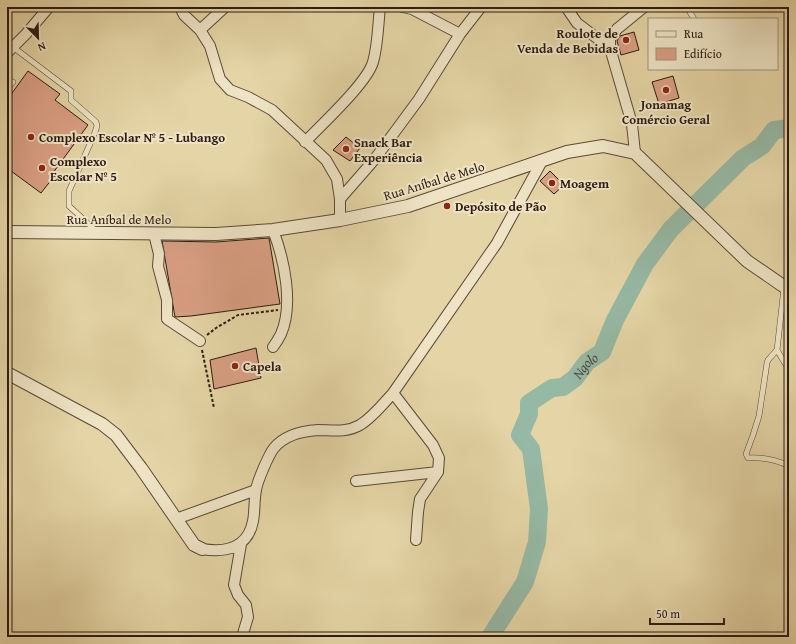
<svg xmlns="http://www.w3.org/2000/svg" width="796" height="644" font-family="'Gentium Book Plus',serif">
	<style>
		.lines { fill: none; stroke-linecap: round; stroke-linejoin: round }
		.river { stroke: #96b9a5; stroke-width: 18 }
		.building { fill: #d99f83; stroke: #2c1b12 }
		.service-casing { stroke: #5a4a37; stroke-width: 6 }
		.minor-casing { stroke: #5a4a37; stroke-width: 12 }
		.tertiary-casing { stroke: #5a4a37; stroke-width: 14 }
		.path { stroke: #2c1b12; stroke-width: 2; stroke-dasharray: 3 2; stroke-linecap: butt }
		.service { stroke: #eee4c5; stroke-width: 5 }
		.minor { stroke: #eee4c5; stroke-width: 10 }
		.tertiary { stroke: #eee4c5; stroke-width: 12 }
		.poi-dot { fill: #8f2418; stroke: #eee4c5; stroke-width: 1.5 }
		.labels { text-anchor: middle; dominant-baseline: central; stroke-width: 4; stroke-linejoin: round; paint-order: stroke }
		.poi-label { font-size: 13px; font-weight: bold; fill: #2c1b12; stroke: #eee4c5; text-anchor: start }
		.street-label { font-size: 13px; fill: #2c1b12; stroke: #eee4c5 }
		.water-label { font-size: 14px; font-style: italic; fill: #4c4a3e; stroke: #eee4c5 }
	</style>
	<rect width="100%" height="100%" fill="#e5d5a6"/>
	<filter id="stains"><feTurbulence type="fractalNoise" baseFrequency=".005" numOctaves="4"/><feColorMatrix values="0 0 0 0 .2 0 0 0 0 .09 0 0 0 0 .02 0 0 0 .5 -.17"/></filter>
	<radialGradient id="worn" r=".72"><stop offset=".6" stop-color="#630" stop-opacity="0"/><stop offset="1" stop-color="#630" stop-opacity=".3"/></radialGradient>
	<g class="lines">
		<path class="river" id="s1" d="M490 637 525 582 537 542 539 509 531 449 520 435 529 414V403L552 388 563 387 575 378 587 362 602 352 615 320 645 264 671 229 743 158 762 146 774 130 789 128"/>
	</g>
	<path class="building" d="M634 32 639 50 621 55 617 41 620 36Z
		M28 71 60 94 55 100 88 125 50 177 52 179 41 193 7 168V100Z
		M673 76 679 98 659 104 652 82Z
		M346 137 360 148 350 161 333 150Z
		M550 171 564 185 554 194 540 181Z
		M269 238 280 304 191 316 175 317 162 241 216 242Z
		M256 348 261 378 214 389 210 360Z"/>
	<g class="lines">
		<g class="service-casing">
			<path id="service" d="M687 7 694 19
				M13 47 71 91V100L96 122 97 126 94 135 69 191V206L95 230
				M7 89 13 82
				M784 288 777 350 768 360 767 363 759 416 753 435 746 454 748 458C763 457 775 459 789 466
				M777 350 789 370
				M788 637 789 636"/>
		</g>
		<g class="minor-casing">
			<path id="minor" d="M180 7 184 15 200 30 210 46 220 79 230 90 248 97 272 110 326 160 337 179 340 199V220
				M403 7 412 9 460 34
				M566 7 577 23 610 48
				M200 30 225 7
				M7 53 26 34 49 7
				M305 142C322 124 367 83 373 62 378 45 378 25 380 7
				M635 153 632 124 610 48V39L617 29 644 7
				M340 199 374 160 419 99 460 34 481 7
				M154 234 159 254 158 266 167 300V319L200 341
				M273 347C276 343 279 338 281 334 294 304 284 259 273 230
				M393 393 433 445 439 458 438 472 420 499 418 512 416 540
				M356 481 438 472
				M176 519 256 490
				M241 544 234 585 238 595 246 605 248 617 242 637
				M202 549C226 553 248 548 253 521 255 511 254 500 256 490 257 482 269 454 274 448 284 436 302 431 318 430 332 430 346 433 360 425 373 417 383 404 393 393L497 243 542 161"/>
		</g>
		<g class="tertiary-casing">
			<path id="tertiary" d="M7 232 216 234 273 230 340 220 408 206 567 152 603 146 635 153 747 261 789 290
				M7 373 102 424 116 435 141 468 194 545 202 549"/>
		</g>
		<path class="path" d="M207 335 216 328 238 315 278 310
			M202 350 214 408"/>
		<use href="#service" class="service"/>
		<use href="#minor" class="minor"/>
		<use href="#tertiary" class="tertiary"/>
	</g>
	<g class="poi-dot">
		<circle cx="626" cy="40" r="4"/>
		<circle cx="666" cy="90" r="4"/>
		<circle cx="31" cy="137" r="4"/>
		<circle cx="346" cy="149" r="4"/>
		<circle cx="42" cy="168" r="4"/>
		<circle cx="552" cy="183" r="4"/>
		<circle cx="447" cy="206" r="4"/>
		<circle cx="235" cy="366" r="4"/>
	</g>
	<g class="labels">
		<g class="poi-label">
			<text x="618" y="33" text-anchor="end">Roulote de<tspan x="618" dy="15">Venda de Bebidas</tspan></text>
			<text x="666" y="104" text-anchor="middle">Jonamag<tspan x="666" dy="15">Comércio Geral</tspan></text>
			<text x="39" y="137">Complexo Escolar Nº 5 - Lubango</text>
			<text x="354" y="142">Snack Bar<tspan x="354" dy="15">Experiência</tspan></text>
			<text x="50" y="161">Complexo<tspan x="50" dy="15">Escolar Nº 5</tspan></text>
			<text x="560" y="183">Moagem</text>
			<text x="455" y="206">Depósito de Pão</text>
			<text x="243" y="366">Capela</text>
		</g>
		<g class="street-label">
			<text transform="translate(434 181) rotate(-17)">Rua Aníbal de Melo</text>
			<text x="119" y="219">Rua Aníbal de Melo</text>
		</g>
		<g class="water-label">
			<text stroke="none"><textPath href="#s1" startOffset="322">Ngolo</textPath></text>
		</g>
	</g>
	<rect width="796" height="644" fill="none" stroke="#e5d5a6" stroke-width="24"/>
	<rect x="8" y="8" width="780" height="628" fill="none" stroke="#2c1b12" stroke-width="2"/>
	<rect x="12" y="12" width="772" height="620" fill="none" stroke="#2c1b12"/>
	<rect x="648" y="18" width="130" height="52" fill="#eee4c5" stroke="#a0947d"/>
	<rect x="656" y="31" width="20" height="6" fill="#eee4c5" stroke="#a0947d"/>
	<text x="684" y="38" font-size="12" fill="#2c1b12">Rua</text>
	<rect x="656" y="48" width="20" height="12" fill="#d99f83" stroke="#a0947d"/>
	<text x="684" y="58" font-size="12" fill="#2c1b12">Edifício</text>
	<g transform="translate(38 38) rotate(157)" stroke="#eee4c5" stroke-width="3" paint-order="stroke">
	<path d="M0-3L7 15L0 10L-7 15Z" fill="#2c1b12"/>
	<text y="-6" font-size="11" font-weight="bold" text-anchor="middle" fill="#2c1b12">N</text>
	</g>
	<path d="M650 618v6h74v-6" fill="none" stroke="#2c1b12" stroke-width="2"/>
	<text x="656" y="618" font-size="12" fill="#2c1b12" stroke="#eee4c5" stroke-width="3" paint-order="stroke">50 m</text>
	<rect width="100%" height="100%" filter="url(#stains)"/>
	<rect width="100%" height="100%" fill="url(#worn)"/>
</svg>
